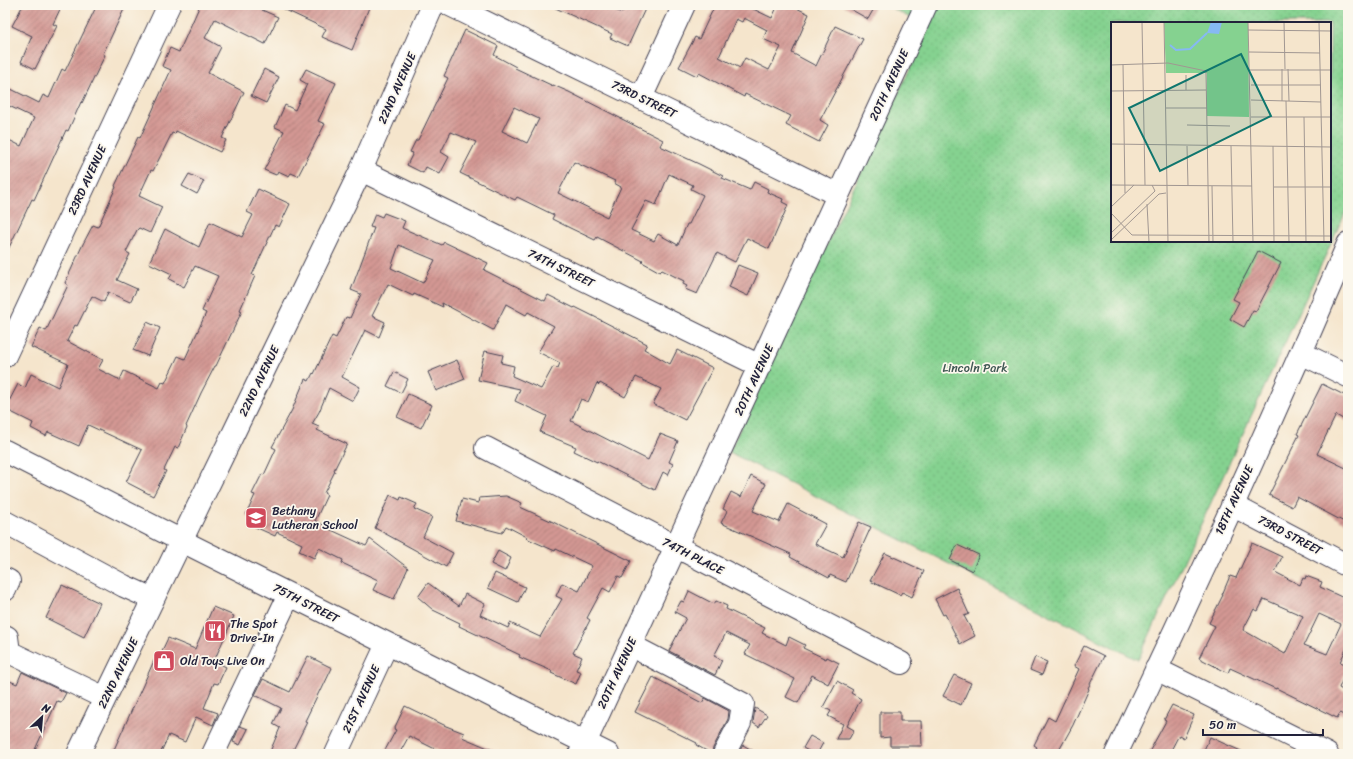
<svg xmlns="http://www.w3.org/2000/svg" width="1353" height="759" font-family="Sriracha,sans-serif">
	<style>
		.park { fill: url(#park-dots); stroke: #547a66; fill-rule: evenodd }
		.building { fill: url(#building-hatch); fill-rule: evenodd }
		.lines { fill: none; stroke-linecap: round; stroke-linejoin: round }
		.minor-casing { stroke: #423f51; stroke-width: 24 }
		.minor { stroke: #fff; stroke-width: 22 }
		.labels { text-anchor: middle; dominant-baseline: central; stroke-width: 3.5; stroke-linejoin: round; paint-order: stroke }
		.street-label { font-size: 12px; fill: #22223b; stroke: #fbf7ec }
		.park-label { font-size: 12px; fill: #405754; stroke: #fbf7ec }
		.poi-label { font-size: 12px; fill: #22223b; stroke: #fbf7ec; text-anchor: start }
		.inset-river { fill: none; stroke: #86b9f3; stroke-width: 2 }
		.inset-road { fill: none; stroke: #a19792; stroke-width: 1 }
		.view { fill: #0f766e; fill-opacity: 0.15; stroke: #0f766e; stroke-width: 2 }
		.inset-edge { fill: none; stroke: #22223b; stroke-width: 2 }
	</style>
	<defs>
		<pattern id="park-dots" width="8" height="8" patternUnits="userSpaceOnUse"><rect width="8" height="8" fill="#85d290"/><path d="M2 2h.1M6 6h.1" fill="none" stroke="#73b47d" stroke-width="1.8" stroke-linecap="round"/></pattern>
		<pattern id="building-hatch" width="6" height="6" patternUnits="userSpaceOnUse"><rect width="6" height="6" fill="#d39793"/><path d="M-1 1l2-2M0 6l6-6M5 7l2-2" fill="none" stroke="#ab7b79"/></pattern>
	</defs>
	<rect width="100%" height="100%" fill="#fbf7ec"/>
	<filter id="ink" filterUnits="userSpaceOnUse"><feTurbulence type="fractalNoise" baseFrequency=".025" numOctaves="2"/><feDisplacementMap in="SourceGraphic" scale="8" xChannelSelector="R" yChannelSelector="G"/><feConvolveMatrix kernelMatrix="1 2 1 2 8 2 1 2 1" color-interpolation-filters="sRGB"/></filter>
	<filter id="wash" filterUnits="userSpaceOnUse"><feTurbulence type="fractalNoise" baseFrequency=".012" numOctaves="4" result="noise"/><feDisplacementMap in="SourceGraphic" scale="16" xChannelSelector="R" yChannelSelector="G"/><feGaussianBlur stdDeviation="0.9" result="paint"/><feColorMatrix in="noise" values="0 0 0 0 0 0 0 0 0 0 0 0 0 0 0 0 0 1.4 0 .05"/><feComposite in="paint" operator="in"/></filter>
	<g filter="url(#wash)">
		<rect width="100%" height="100%" fill="#f5e5cc"/>
		<path class="park" d="M886 5H1348V207L1138 660 729 452 929 28ZM1112 23H1330V241H1112Z"/>
		<g id="blocks">
			<path class="building" d="M23 5H62L53 24 57 26 35 69 21 62 32 36 12 26Z
				M97 5H126L103 54 105 55 82 103 81 102 68 131 66 130 34 200 32 199 5 256V138L21 146 34 118 5 104V86L39 103 43 95 49 98 62 69 65 71Z
				M200 5H264L262 10 278 17 265 44 215 19 205 38 221 47 208 73 244 92 222 138 226 140 220 152 176 131 175 134 172 133 153 171 151 170 139 196 162 207 150 233 139 228 137 230 126 252 130 254 117 280 137 289 130 302 108 292 104 302 92 296 77 326 75 325 67 341 103 360 98 369 120 380 124 371 159 388 162 382 165 383 178 356 185 359 206 313 202 311 218 276 195 266 184 287 169 279 172 274 149 263 165 229 199 247 210 222 242 237 253 215 247 212 258 189 290 204 279 227 275 225 252 275 255 276 240 310 242 311 216 366H215L201 393 186 426 187 427 178 448 175 447 164 470 166 471 153 496 126 482 142 450 88 425 79 446 48 432 46 436 31 428 33 423 5 409 18 384 25 388 31 374 58 387 68 364 31 347 40 328 46 331 68 285 65 283 83 244 93 225 98 227 116 187 115 186 138 137 140 138 171 70 162 66 170 48 179 52Z
				M275 5H370L352 50 322 37 326 29Z
				M549 5H604L622 13 626 5H636L645 9 628 46 610 38 612 34Z
				M715 5H750L749 7 772 18 778 5H790L809 14 792 53 816 66 835 26 863 39 820 120 828 125 819 142 786 125 791 116 745 94 744 97 699 73 697 76 679 67 695 37 699 39ZM744 18 767 30 763 39 781 47 769 70 745 58 740 68 719 57 736 19 742 22Z
				M843 5H876L868 19Z
				M465 30 498 46 494 55 516 67 515 68 553 86V85L569 92 663 140 660 146 699 164 723 176 722 178 750 190 754 182 768 189 767 192 783 199 782 202 788 205 769 249 747 238 735 262 717 253 697 294 685 289 687 286 683 284 684 281 662 270 660 272 642 262 643 261 597 237 595 240 570 228 552 219 554 215 517 197 515 200 460 173 476 142 451 132 441 152 449 157 440 174 426 167 423 173 407 165 413 153 410 152 416 140H418L448 78 444 76ZM514 107 539 119 527 143 502 131ZM574 162 615 181 614 183 621 187 607 217 558 193ZM669 174 693 185 691 189 703 195 689 224H687L678 245 658 234 654 241 631 230 646 201 656 205Z
				M264 69 279 77 266 103 251 96Z
				M306 69 336 83 318 121 325 124 298 176 291 173 289 176 278 171 276 175 264 170 284 131 275 127 285 105 295 110 307 84 300 80Z
				M189 174 204 181 197 194 182 186Z
				M384 213 405 221 402 228 442 245 444 242 488 263 484 270 545 301 548 295 574 308 575 307 591 315 647 344 644 349 670 364 677 350 713 368 685 420 653 404 661 389 636 377 625 397 600 383 599 385 597 383 588 402 581 399 571 421 648 460 660 434 678 441 669 462 673 464 668 475 663 472 655 490 597 461V462L574 451 576 447 540 432 547 416 515 401 520 389 478 380 485 351 503 355 501 363 514 366 512 376 541 389 553 367 558 368 560 363 538 352 554 326 528 312 526 315 506 304 493 330 442 303 443 307 414 294 413 296 388 284 372 316 385 322 379 337 365 330 342 377 360 387 353 401 329 388 319 412 312 424 319 427 317 430 347 444 334 470 335 471 324 493 327 495 315 521 330 528 329 529 366 546 370 539 408 568 394 599 373 590 378 580 342 563 343 560 319 548 314 558 299 551 302 544 277 532 275 536 253 526 255 523 251 521 252 518 246 515 255 495 252 494 262 474 264 475 276 449 272 447 292 410 305 379 309 381 313 373 314 374 332 336 336 338 346 317 350 318 361 294 351 290 374 228 370 227 375 214 382 217ZM399 245 435 260 423 283 391 268Z
				M1258 251 1281 263 1256 311 1253 310 1244 327 1230 319 1239 302 1233 299Z
				M738 265 758 273 748 296 729 287Z
				M147 322 160 328 148 356 133 350Z
				M457 360 465 379 436 391 428 372Z
				M394 372 408 379 401 393 387 386Z
				M1322 384 1348 397V422L1336 415 1317 454 1348 469V524L1297 497 1292 507 1269 495 1299 435 1297 434Z
				M408 394 432 405 421 428 397 417Z
				M751 476 766 484 753 511 779 522 788 504 826 524 815 544 843 557 859 522 871 527 846 582 830 575 829 578 790 557 791 554 721 523 727 511 723 509 731 492 741 497Z
				M390 495 400 500 401 497 417 504 414 509 432 517 423 537 453 553 446 567 375 528Z
				M506 496 522 503 520 507 553 522 631 561 622 578 618 576 610 592 603 588 587 618 590 620 573 653 582 657 576 670 581 672 576 684 551 673 552 671 519 657 520 655 459 626 460 623 433 610 418 597 428 583 459 606 465 594 485 604 480 615 508 628 510 623 540 637 562 599 556 596 562 583 579 591 592 566 556 549 555 551 526 538 527 537 506 526 502 533 456 521 462 499 478 503 479 498Z
				M1252 543 1282 557 1275 572 1300 585 1303 578 1305 579 1306 576 1322 582 1320 587 1348 600V645L1340 662 1348 665V667L1339 688 1348 693V706L1343 715 1340 713 1337 718 1276 688V689L1230 668 1228 673 1199 658 1215 626 1209 623 1223 595H1222L1230 576 1236 578ZM1264 599 1303 616 1285 654 1243 630 1254 609 1258 611ZM1319 614 1341 624 1327 654 1304 645Z
				M957 545 979 555 972 571 950 560Z
				M498 551 511 558 505 571 491 564Z
				M885 553 924 571 912 597 902 592 900 595 870 581Z
				M495 573 525 587 518 602 488 588Z
				M62 585 100 603 84 637 46 618Z
				M957 588 969 614 964 616 975 636 960 644 945 614 943 615 935 599Z
				M689 591 714 604 716 601 727 606 726 609 765 628 762 633 786 645 789 637 805 645 803 648 826 659 827 657 839 663 828 684 812 675 798 703 786 697 795 679 745 654 750 645 726 633 714 656 722 660 715 675 669 651 686 618 675 612 681 601 684 602Z
				M213 607 234 616 214 661 226 667 218 684 214 683 204 708 218 713 213 725 196 717 185 742 169 735 160 754H112L157 654 160 655 168 638 195 649Z
				M1084 646 1104 656 1088 688 1089 689 1073 725 1057 754H1033L1037 747 1034 745 1048 717 1055 721 1079 669 1074 666Z
				M308 656 332 668 321 691 320 690 305 721 307 722 291 754H269L280 728 273 724 281 708 255 695 263 679 290 692Z
				M1035 657 1047 662 1042 675 1030 670Z
				M22 672 66 693 61 702 57 701 33 754H5V679L17 684Z
				M954 675 971 683 961 705 943 696Z
				M653 677 702 703 705 698 729 711 728 719 713 748 712 754 696 745 697 743 635 712Z
				M837 681 853 690 851 693 861 699 847 726 854 730 849 739H836L843 724 828 716 831 711 823 707Z
				M1172 705 1194 715 1184 738 1179 735 1169 754H1148L1166 721 1164 720Z
				M405 706 446 726 464 733 462 737 502 754H445L409 736 399 754H383L396 730 394 729Z
				M755 708 767 715 759 727 753 723Z
				M880 712H900V721H921L922 746H890V737L880 738Z
				M240 726 248 729 240 745 233 742Z
				M810 736 823 743 817 754H814L803 748Z
				M1210 737 1225 744 1248 754H1202Z
				M743 745 759 754H738Z"/>
		</g>
	</g>
	<g filter="url(#ink)">
		<use href="#blocks" fill-opacity="0" stroke="#423f51" stroke-width="1"/>
		<g class="lines">
			<g class="minor-casing">
				<path id="minor" d="M450 5 641 98 838 195
					M641 98 684 5
					M361 170 760 366
					M1301 353 1348 376
					M5 356 169 5
					M486 448 901 663
					M5 451 182 541 608 754
					M1232 505 1348 566
					M5 522 124 586 153 599
					M5 579 9 581 5 590
					M5 636 7 637 9 652 105 698
					M630 645 743 704 740 723 724 754
					M1156 669 1327 754
					M78 754 361 170 433 5
					M213 754 289 595
					M336 754 387 644
					M580 754 926 5
					M1116 754C1197 586 1275 415 1348 244"/>
			</g>
			<use href="#minor" class="minor"/>
		</g>
	</g>
	<defs>
		<g id="school-square" transform="scale(1.15)"><rect x="-9" y="-9" width="18" height="18" rx="4" fill="#d1495b" stroke="#fbf7ec"/><path d="M0-5L7-2L0 1L-7-2ZM-4 1L0 2.5L4 1V4Q0 6-4 4Z" fill="#fff"/></g>
		<g id="restaurant-square" transform="scale(1.15)"><rect x="-9" y="-9" width="18" height="18" rx="4" fill="#d1495b" stroke="#fbf7ec"/><path d="M-5-6h1v4h1v-4h1v4h1v-4h1v5L-1.5 .5V6h-2V.5L-5-1ZM5-6V6H3V1.5H1.5Q1.5-4 5-6Z" fill="#fff"/></g>
		<g id="shop-square" transform="scale(1.15)"><rect x="-9" y="-9" width="18" height="18" rx="4" fill="#d1495b" stroke="#fbf7ec"/><path d="M-5-2.5h2.3a2.7 3.5 0 0 1 5.4 0H5L5.5 6h-11ZM-1.5-2.5h3a1.5 2.3 0 0 0-3 0Z" fill="#fff"/></g>
	</defs>
	<g fill-rule="evenodd">
		<use href="#school-square" x="256" y="518"/>
		<use href="#restaurant-square" x="215" y="631"/>
		<use href="#shop-square" x="164" y="661"/>
	</g>
	<g class="labels">
		<g class="street-label">
			<text transform="translate(889 85) rotate(-65)">20TH AVENUE</text>
			<text transform="translate(397 88) rotate(-66)">22ND AVENUE</text>
			<text transform="translate(644 99) rotate(26)">73RD STREET</text>
			<text transform="translate(87 180) rotate(-65)">23RD AVENUE</text>
			<text transform="translate(561 268) rotate(26)">74TH STREET</text>
			<text transform="translate(754 380) rotate(-65)">20TH AVENUE</text>
			<text transform="translate(259 381) rotate(-64)">22ND AVENUE</text>
			<text transform="translate(1234 500) rotate(-65)">18TH AVENUE</text>
			<text transform="translate(1290 535) rotate(28)">73RD STREET</text>
			<text transform="translate(693 556) rotate(27)">74TH PLACE</text>
			<text transform="translate(306 603) rotate(27)">75TH STREET</text>
			<text transform="translate(118 673) rotate(-64)">22ND AVENUE</text>
			<text transform="translate(617 673) rotate(-65)">20TH AVENUE</text>
			<text transform="translate(361 699) rotate(-65)">21ST AVENUE</text>
		</g>
		<g class="park-label">
			<text x="975" y="368">Lincoln Park</text>
		</g>
		<g class="poi-label">
			<text x="272" y="511">Bethany<tspan x="272" dy="14">Lutheran School</tspan></text>
			<text x="230" y="624">The Spot<tspan x="230" dy="14">Drive-In</tspan></text>
			<text x="180" y="661">Old Toys Live On</text>
		</g>
	</g>
	<g transform="translate(1111 22)">
		<rect width="220" height="220" fill="#f5e5cc"/>
		<path d="M53 0H137L138 95 96 94V51H55Z" fill="#85d290"/>
		<path d="M100 0H111L108 12 96 11Z" fill="#86b9f3"/>
		<path class="inset-river" d="M59 23 65 28 79 27 96 11"/>
		<path class="inset-road" d="M31 0 34 163M53 0 57 220M137 0 142 220M173 0 174 47M208 0 213 220M137 8 220 9M138 30 209 31M12 42 14 171M0 43 57 41 95 49 98 220M171 47V79M177 47 178 79M139 48H220M75 53V68M140 63H210M0 69 95 68M140 78 210 80M175 79 178 220M55 86H96M140 95H220M193 95 195 220M76 103 119 104M0 122 220 125M76 124 77 164M120 124 122 220M162 124 163 220M0 163 141 164M101 164 102 220M163 165H220M36 182 38 220M0 185 23 163M0 191 21 213M0 211 44 169 41 163M21 213 220 214M0 218 48 172 55 171"/>
		<path class="view" d="M130 32 160 94 49 149 18 86Z"/>
		<rect width="220" height="220" class="inset-edge"/>
	</g>
	<rect width="1353" height="759" fill="none" stroke="#fbf7ec" stroke-width="20"/>
	<g transform="translate(42 717) rotate(26)" stroke="#fbf7ec" stroke-width="3" paint-order="stroke">
	<path d="M0-3L7 15L0 10L-7 15Z" fill="#22223b"/>
	<text y="-6" font-size="11" font-weight="bold" text-anchor="middle" fill="#22223b">N</text>
	</g>
	<path d="M1203 729v6h120v-6" fill="none" stroke="#22223b" stroke-width="2"/>
	<text x="1209" y="729" font-size="12" fill="#22223b" stroke="#fbf7ec" stroke-width="3" paint-order="stroke">50 m</text>
</svg>
